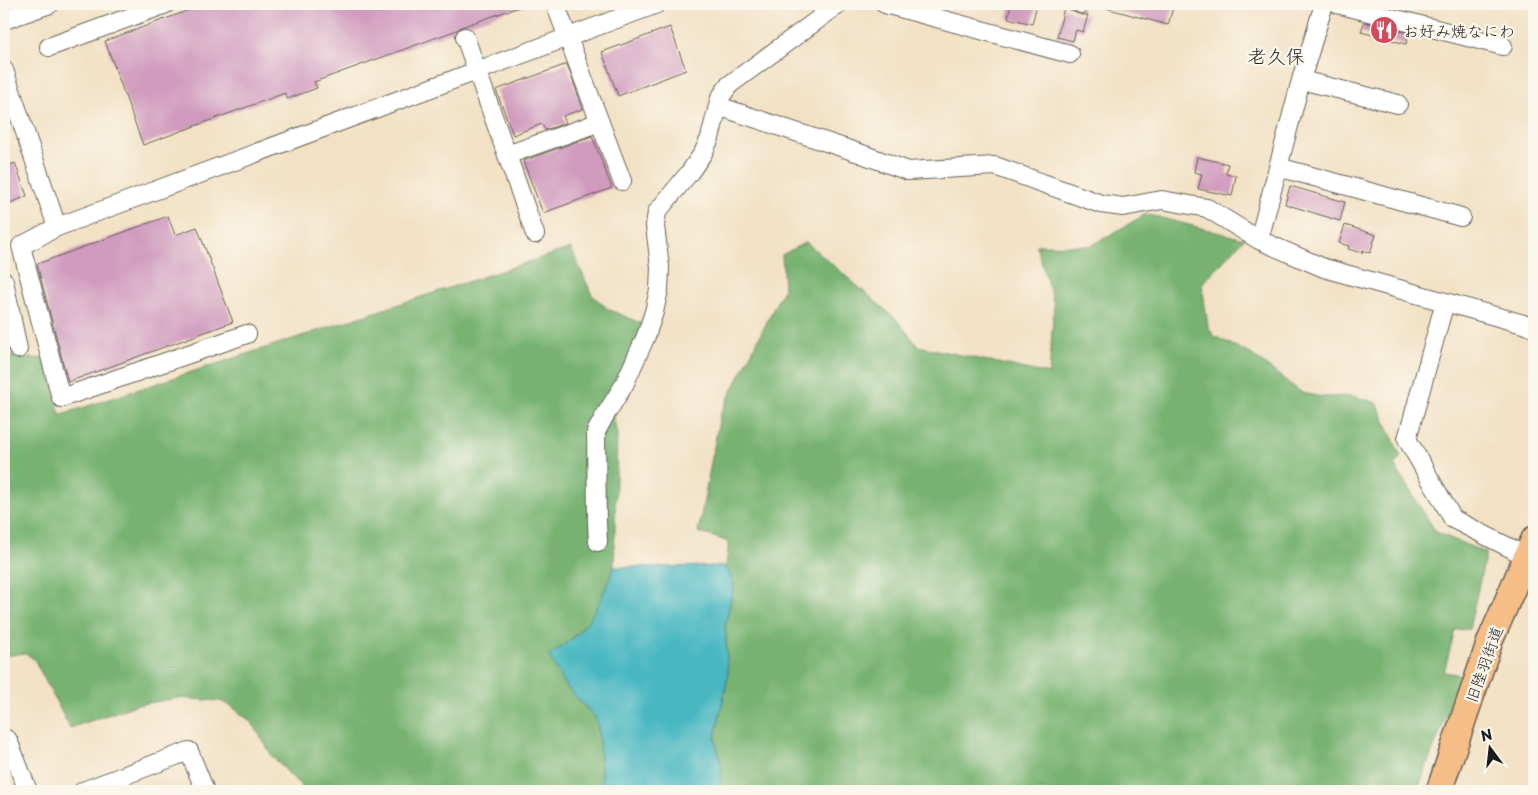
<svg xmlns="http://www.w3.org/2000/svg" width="1538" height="795" font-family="'Playpen Sans','Klee One',sans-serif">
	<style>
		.forest { fill: #77b271; stroke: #4a6746 }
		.water { fill: #48b7c1; stroke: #326a6e }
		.building { fill: #d09bbe }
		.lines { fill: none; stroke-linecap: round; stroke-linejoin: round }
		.minor-casing { stroke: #676157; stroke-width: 20 }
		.highway-casing { stroke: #676157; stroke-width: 28 }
		.minor { stroke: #fff; stroke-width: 18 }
		.highway { stroke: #f6be87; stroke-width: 25 }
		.labels { text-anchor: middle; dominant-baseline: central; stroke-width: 4.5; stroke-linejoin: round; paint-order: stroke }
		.poi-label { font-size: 16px; fill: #1c1c1c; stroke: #fbf7ec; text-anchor: start }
		.street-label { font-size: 16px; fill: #1c1c1c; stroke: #fbf7ec }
		.quarter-label { font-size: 19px; fill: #1c1c1c; stroke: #fbf7ec }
	</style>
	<rect width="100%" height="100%" fill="#fbf7ec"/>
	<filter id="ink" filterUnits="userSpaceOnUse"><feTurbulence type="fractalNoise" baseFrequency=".02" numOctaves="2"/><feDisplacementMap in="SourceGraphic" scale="10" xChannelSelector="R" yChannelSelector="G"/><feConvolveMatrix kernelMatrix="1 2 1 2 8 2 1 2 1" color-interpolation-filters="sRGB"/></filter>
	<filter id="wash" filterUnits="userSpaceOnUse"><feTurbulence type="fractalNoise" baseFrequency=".0096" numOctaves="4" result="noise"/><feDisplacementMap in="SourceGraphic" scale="20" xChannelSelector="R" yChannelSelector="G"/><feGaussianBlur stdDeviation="1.12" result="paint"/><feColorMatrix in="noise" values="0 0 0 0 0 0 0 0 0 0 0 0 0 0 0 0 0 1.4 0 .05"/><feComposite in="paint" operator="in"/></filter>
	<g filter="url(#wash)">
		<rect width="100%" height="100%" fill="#f2e1c4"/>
		<path class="forest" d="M1146 214 1244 239 1202 284 1208 327 1214 336 1251 354 1302 393 1323 397 1353 396 1377 403 1401 457 1394 465 1436 532 1486 553 1469 629 1455 630 1444 672 1462 675 1417 791H719L722 768 715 738 728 676 725 626 734 585 726 566 729 542 698 532 720 415 784 288 782 255 806 242 896 319 918 346 1049 374 1054 304 1036 245 1091 246Z
			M571 248 592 295 608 309 645 325 610 397 617 435 614 567 599 606 587 623 565 645 564 684 595 717 598 727 602 786 600 791H302V787L272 756 255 727 249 720 231 706 220 701 178 698 136 705 70 728 34 659 25 653 4 656V356L46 359 60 415Z"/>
		<path class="water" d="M726 566 734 585 725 626 728 676 715 738 722 768 719 791H600L602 786 598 727 595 717 564 684 549 655C588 632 598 608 614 567Z"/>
		<g id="blocks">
			<path class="building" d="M206 4H525V5L461 27 457 30 314 82 317 88 287 99 285 93 143 145 105 41Z
				M1011 4H1037L1032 24 1008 18Z
				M1102 4H1174L1168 25 1102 7Z
				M1064 8 1081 15H1088L1083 32 1076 30 1073 41 1057 37Z
				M1364 22 1409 33 1406 44 1361 32Z
				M670 27 686 70 618 96 602 52Z
				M567 64 583 109 563 116 566 123 545 130 542 124 513 135 496 90Z
				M592 136 612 188 543 213 523 161Z
				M1197 157 1228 164 1226 174 1236 176 1232 196 1198 189 1202 174 1194 172Z
				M15 163 27 196 11 203 4 184V167Z
				M1290 186 1345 202 1340 221 1285 204Z
				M168 216 175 235 197 227 233 322 68 382 37 264Z
				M1345 225 1376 235 1370 253 1363 250 1362 253 1348 249 1349 246 1339 243Z"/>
		</g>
	</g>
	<g filter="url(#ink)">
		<use href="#blocks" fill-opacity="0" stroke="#676157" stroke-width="1"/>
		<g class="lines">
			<g class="minor-casing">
				<path id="minor" d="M885 4 1070 54
					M1081 4H1082
					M1337 4 1503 46
					M556 6 622 181
					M4 20 50 4
					M465 37 535 234
					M49 47 166 4
					M4 70 57 227 657 4
					M1301 80 1398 104
					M718 106 862 154 908 171 995 166 1101 204 1123 207 1162 200 1207 208 1259 240 1324 268 1534 327
					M507 155 600 122
					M1278 167 1461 217
					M57 227 21 246 61 398 247 334
					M1259 240 1301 80 1324 4
					M4 281 18 349
					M1445 302 1407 439 1453 519 1526 556
					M598 542 597 523 596 432 604 417 624 385 646 336 654 312 659 290 660 267 655 226 657 212 690 172 703 153 710 138 720 98 729 85 839 4
					M4 738 8 740 28 791
					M83 791 189 751 205 791"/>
			</g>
			<g class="highway-casing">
				<path id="highway" d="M1439 791 1490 641 1534 539"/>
			</g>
			<use href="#minor" class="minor"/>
			<use href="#highway" class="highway"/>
		</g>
	</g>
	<defs>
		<g id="restaurant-disc" transform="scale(1.4375)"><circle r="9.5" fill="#d1495b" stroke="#fbf7ec"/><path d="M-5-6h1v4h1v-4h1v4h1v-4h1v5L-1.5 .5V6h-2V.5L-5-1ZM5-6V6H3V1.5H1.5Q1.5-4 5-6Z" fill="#fff"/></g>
	</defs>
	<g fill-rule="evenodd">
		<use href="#restaurant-disc" x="1384" y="30"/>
	</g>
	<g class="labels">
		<g class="poi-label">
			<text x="1403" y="30">お好み焼なにわ</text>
		</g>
		<g class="street-label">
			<text transform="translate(1483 664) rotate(-70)">旧陸羽街道</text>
		</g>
		<g class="quarter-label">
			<text x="1276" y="55">老久保</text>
		</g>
	</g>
	<rect width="1538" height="795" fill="none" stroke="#fbf7ec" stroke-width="20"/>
	<g transform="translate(1490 748) rotate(345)" stroke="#fbf7ec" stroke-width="4" paint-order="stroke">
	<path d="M0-4L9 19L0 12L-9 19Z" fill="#1c1c1c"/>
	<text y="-8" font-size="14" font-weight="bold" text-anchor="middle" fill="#1c1c1c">N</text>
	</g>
</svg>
